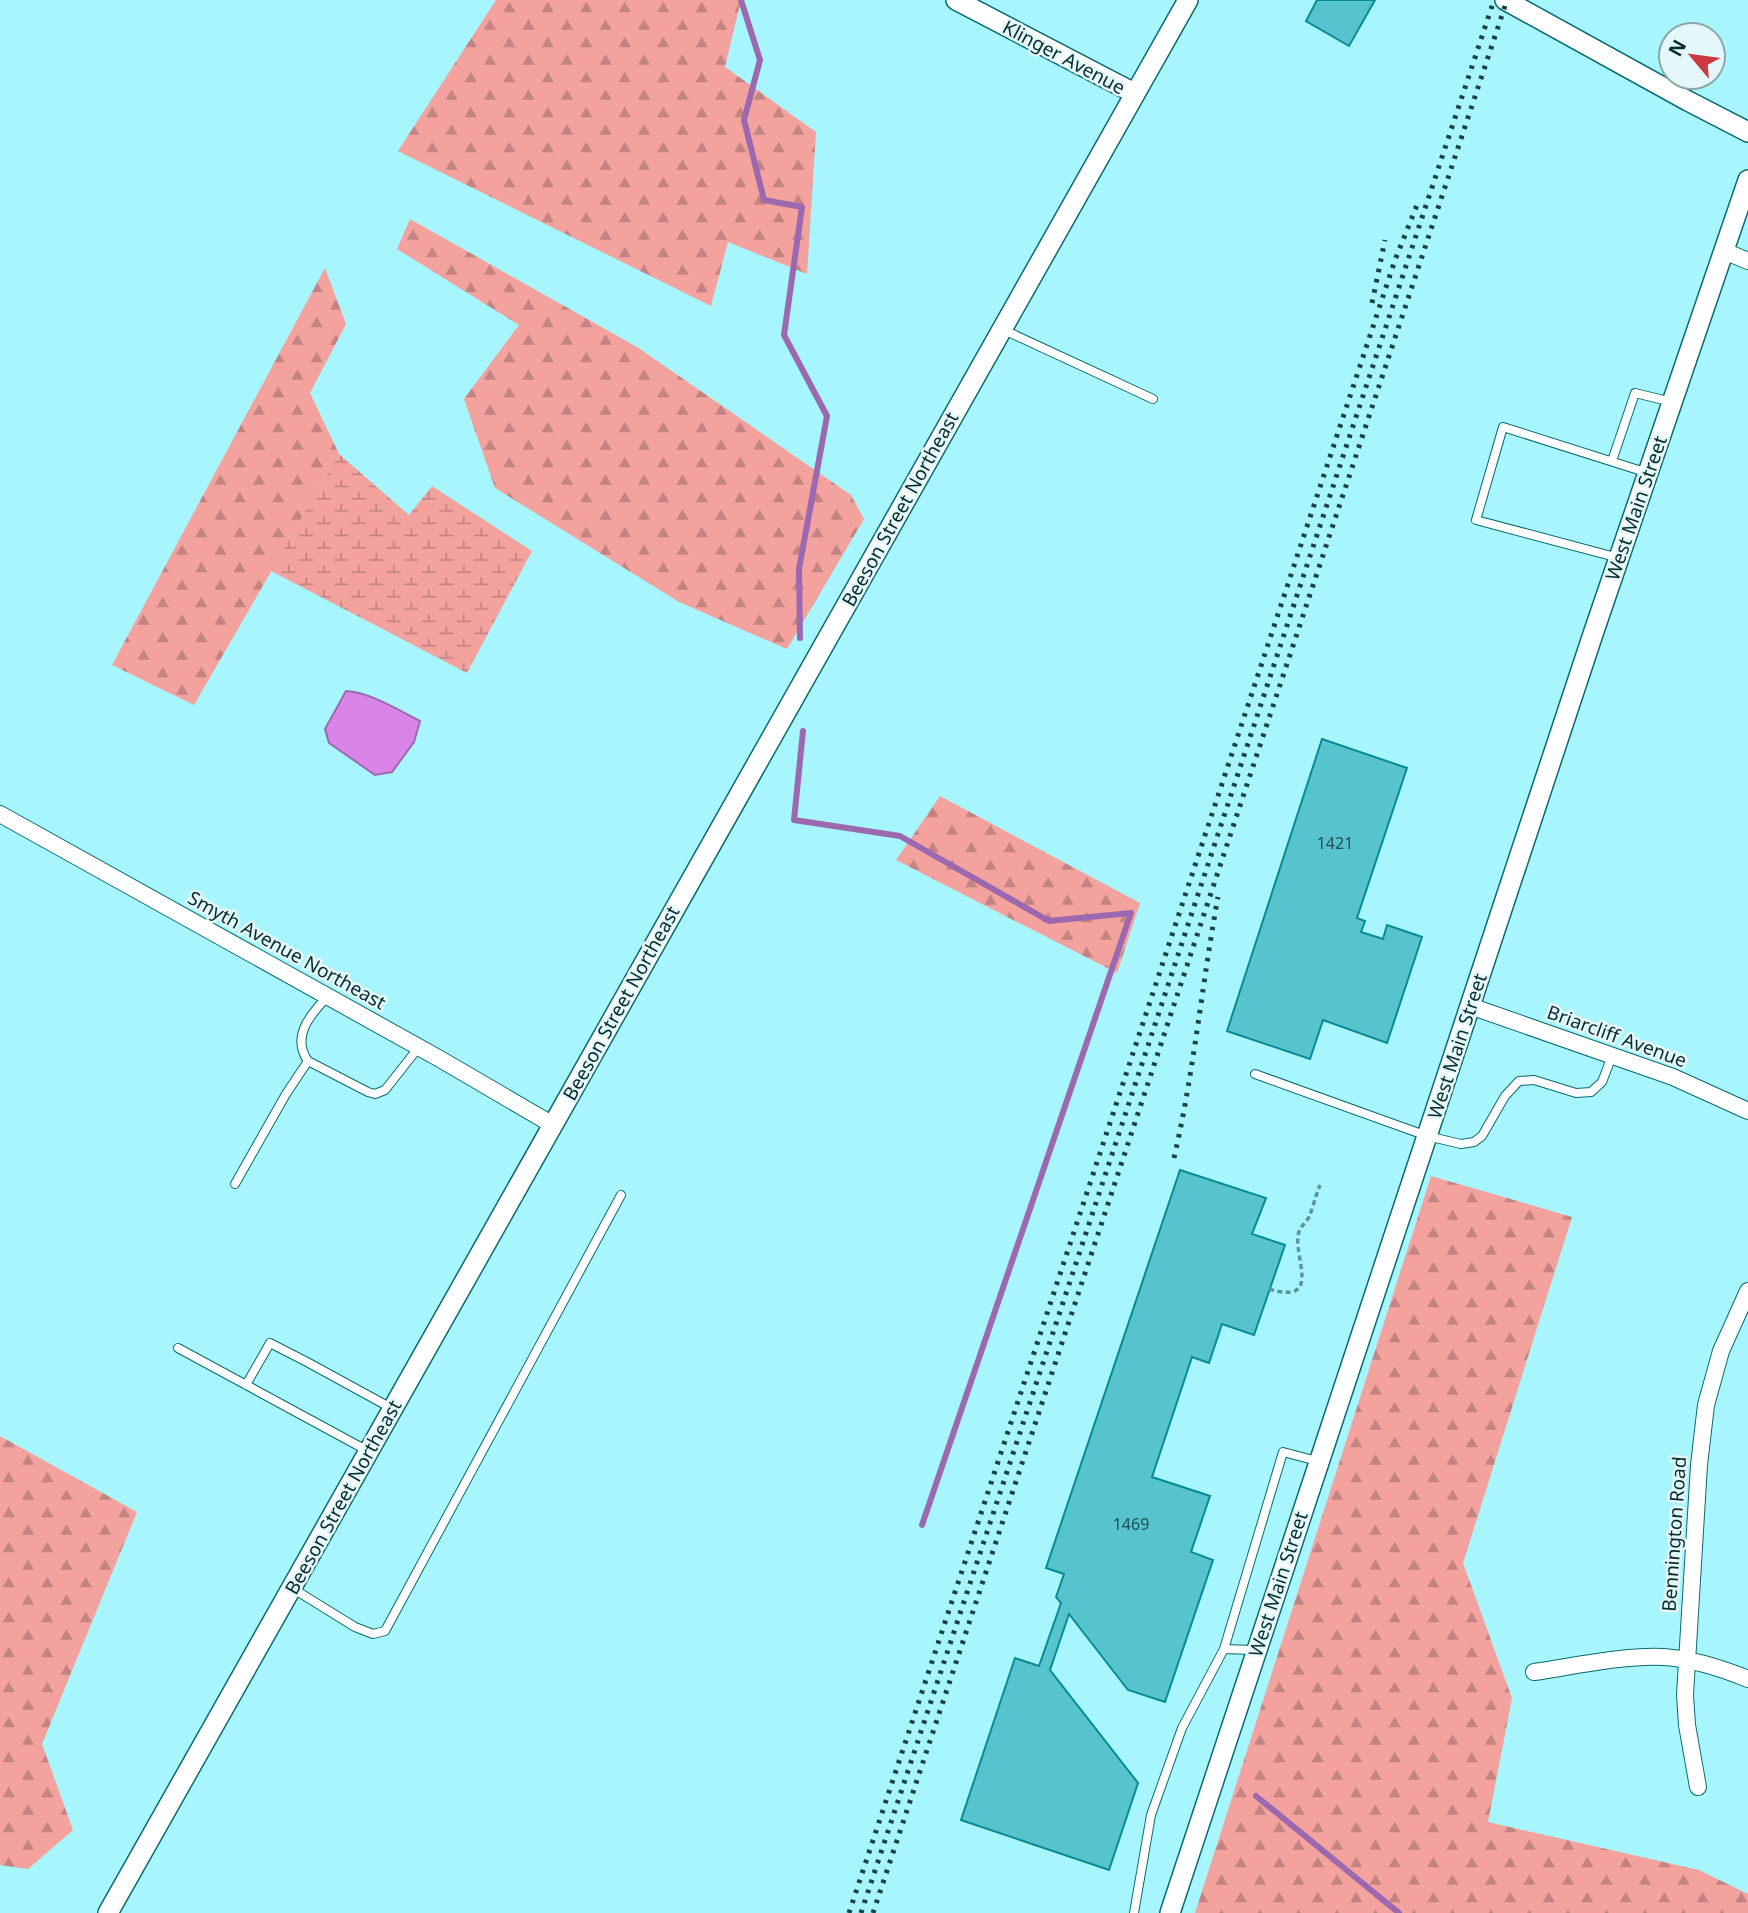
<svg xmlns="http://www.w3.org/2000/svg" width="1748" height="1913" font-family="'Noto Sans',sans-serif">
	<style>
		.forest { fill: url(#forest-firs) }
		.wetland { fill: url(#wetland-marsh) }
		.water { fill: #db84e7; stroke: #9c69b0; stroke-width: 2 }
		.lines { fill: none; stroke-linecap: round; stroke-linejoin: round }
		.stream { stroke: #9c69b0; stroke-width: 6 }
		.building { fill: #57c3cc; stroke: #078b94; stroke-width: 2 }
		.service-casing { stroke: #0b6970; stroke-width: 10 }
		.minor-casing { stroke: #0b6970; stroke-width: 18 }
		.tertiary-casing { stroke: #0b6970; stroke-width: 22 }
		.path { stroke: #5c969b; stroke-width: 3.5; stroke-dasharray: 5 3.5; stroke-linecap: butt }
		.service { stroke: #fff; stroke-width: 8 }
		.minor { stroke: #fff; stroke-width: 16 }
		.tertiary { stroke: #fff; stroke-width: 19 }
		.rail { stroke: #1a4346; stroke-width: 5; stroke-dasharray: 3.5 7; stroke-linecap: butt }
		.labels { text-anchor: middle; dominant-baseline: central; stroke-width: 5; stroke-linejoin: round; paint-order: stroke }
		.number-label { font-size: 16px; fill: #1c5156 }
		.street-label { font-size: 19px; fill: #082b2e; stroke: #e5f8f9 }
	</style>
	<defs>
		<pattern id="forest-firs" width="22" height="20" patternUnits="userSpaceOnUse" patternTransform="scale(1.75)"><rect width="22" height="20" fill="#f3a29e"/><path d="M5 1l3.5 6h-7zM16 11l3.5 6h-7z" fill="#c38481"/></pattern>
		<pattern id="wetland-marsh" width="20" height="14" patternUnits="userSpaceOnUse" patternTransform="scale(1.75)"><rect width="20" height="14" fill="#f3a29e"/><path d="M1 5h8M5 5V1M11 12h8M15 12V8" fill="none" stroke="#c38481"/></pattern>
	</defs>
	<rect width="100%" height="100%" fill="#a7f6fd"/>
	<path class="forest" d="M496 0H741L725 67 816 132 807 274 728 242 711 306 398 151Z
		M410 219 637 347 851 495 864 519 787 649 679 602 495 488 464 399 519 325 397 249Z
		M325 268 346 324 310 393 339 454 194 705 112 665Z
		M940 796 1140 903 1117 973 896 860Z
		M1431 1176 1572 1217 1463 1563 1512 1698 1488 1822 1699 1870 1748 1894V1913H1195Z
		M0 1436 137 1512 42 1744 73 1830 28 1869 0 1865Z"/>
	<path class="wetland" d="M339 454 409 515 432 486 532 551 467 673 271 571Z"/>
	<path class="water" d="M346 691C369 692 399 710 420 721L414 742 392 772 375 775 329 743 325 729Z"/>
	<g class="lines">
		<path class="stream" d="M741 0 760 60 744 120 764 200 802 207 784 335 827 416 799 569 800 638
			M803 731 794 820 900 836 1049 921 1131 913 922 1525
			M1256 1796 1399 1913"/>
	</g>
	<path class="building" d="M1317 0H1375L1349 46 1306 21Z
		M1322 739 1407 768 1357 918 1365 921 1361 932 1383 939 1387 925 1422 937 1387 1043 1323 1020 1310 1059 1227 1031Z
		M1180 1170 1266 1198 1252 1234 1285 1245 1254 1335 1222 1324 1209 1363 1192 1357 1152 1477 1210 1496 1191 1552 1213 1560 1165 1702 1128 1690 1069 1614 1050 1670 1138 1783 1109 1870 961 1820 1015 1658 1039 1666 1061 1603 1056 1597 1064 1574 1046 1568Z"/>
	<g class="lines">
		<g class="service-casing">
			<path id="service" d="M1004 330 1153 399
				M1612 461 1635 393 1672 402
				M1619 558 1476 520 1503 427 1648 473
				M327 997C310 1015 291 1037 308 1061L368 1092 375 1094 385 1090 419 1047
				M1255 1074 1427 1136 1461 1144 1474 1142 1482 1136 1505 1096 1519 1081 1534 1080 1576 1093 1591 1092 1602 1082 1612 1056
				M235 1184 286 1094 308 1061
				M178 1348 368 1451
				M246 1385 270 1343 307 1362 393 1409
				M292 1588 355 1627 373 1634 385 1631 621 1195
				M1224 1649 1283 1452 1317 1461
				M1134 1913 1151 1815 1182 1728 1224 1649 1255 1650"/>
		</g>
		<g class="minor-casing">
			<path id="minor" d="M1724 251 1748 261
				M0 814 440 1059 553 1125
				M1470 1006 1673 1077 1748 1111
				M1534 1672C1575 1666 1624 1655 1664 1657 1693 1659 1721 1668 1748 1679
				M1698 1787 1687 1725 1685 1695 1699 1465 1706 1405 1721 1351 1748 1291"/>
		</g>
		<g class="tertiary-casing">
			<path id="tertiary" d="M956 0 1134 93
				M1505 0 1688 101 1748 132
				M108 1913 1188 0
				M1170 1913 1593 634 1748 180"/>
		</g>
		<path class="path" d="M1269 1289C1321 1305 1295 1260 1298 1236 1299 1227 1305 1224 1309 1217 1313 1207 1316 1195 1320 1185"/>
		<use href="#service" class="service"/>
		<use href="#minor" class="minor"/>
		<use href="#tertiary" class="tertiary"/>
		<path class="rail" d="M1372 303 1385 240
			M1174 1158C1194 1072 1202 983 1218 897
			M849 1913 1395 260 1417 205
			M861 1913 1494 0
			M873 1913 1507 0"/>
	</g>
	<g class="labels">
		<g class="number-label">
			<text x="1335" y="843">1421</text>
			<text x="1131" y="1524">1469</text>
		</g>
		<g class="street-label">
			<text transform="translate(1064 57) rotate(28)">Klinger Avenue</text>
			<text transform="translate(1636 508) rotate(-71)">West Main Street</text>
			<text transform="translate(900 509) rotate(-61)">Beeson Street Northeast</text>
			<text transform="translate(287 950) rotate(29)">Smyth Avenue Northeast</text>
			<text transform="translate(621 1003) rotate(-61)">Beeson Street Northeast</text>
			<text transform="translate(1617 1036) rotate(20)">Briarcliff Avenue</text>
			<text transform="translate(1457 1046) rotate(-72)">West Main Street</text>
			<text transform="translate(343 1497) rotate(-61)">Beeson Street Northeast</text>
			<text transform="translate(1674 1534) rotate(-86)">Bennington Road</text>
			<text transform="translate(1278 1584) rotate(-72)">West Main Street</text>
		</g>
	</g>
	<g transform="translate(1692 56) rotate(299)"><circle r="33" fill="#e5f8f9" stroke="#8da6a8" stroke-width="2"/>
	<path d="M0-5L12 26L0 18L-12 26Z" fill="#ca3a40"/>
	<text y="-10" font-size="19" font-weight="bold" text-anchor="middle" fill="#082b2e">N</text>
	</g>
</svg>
